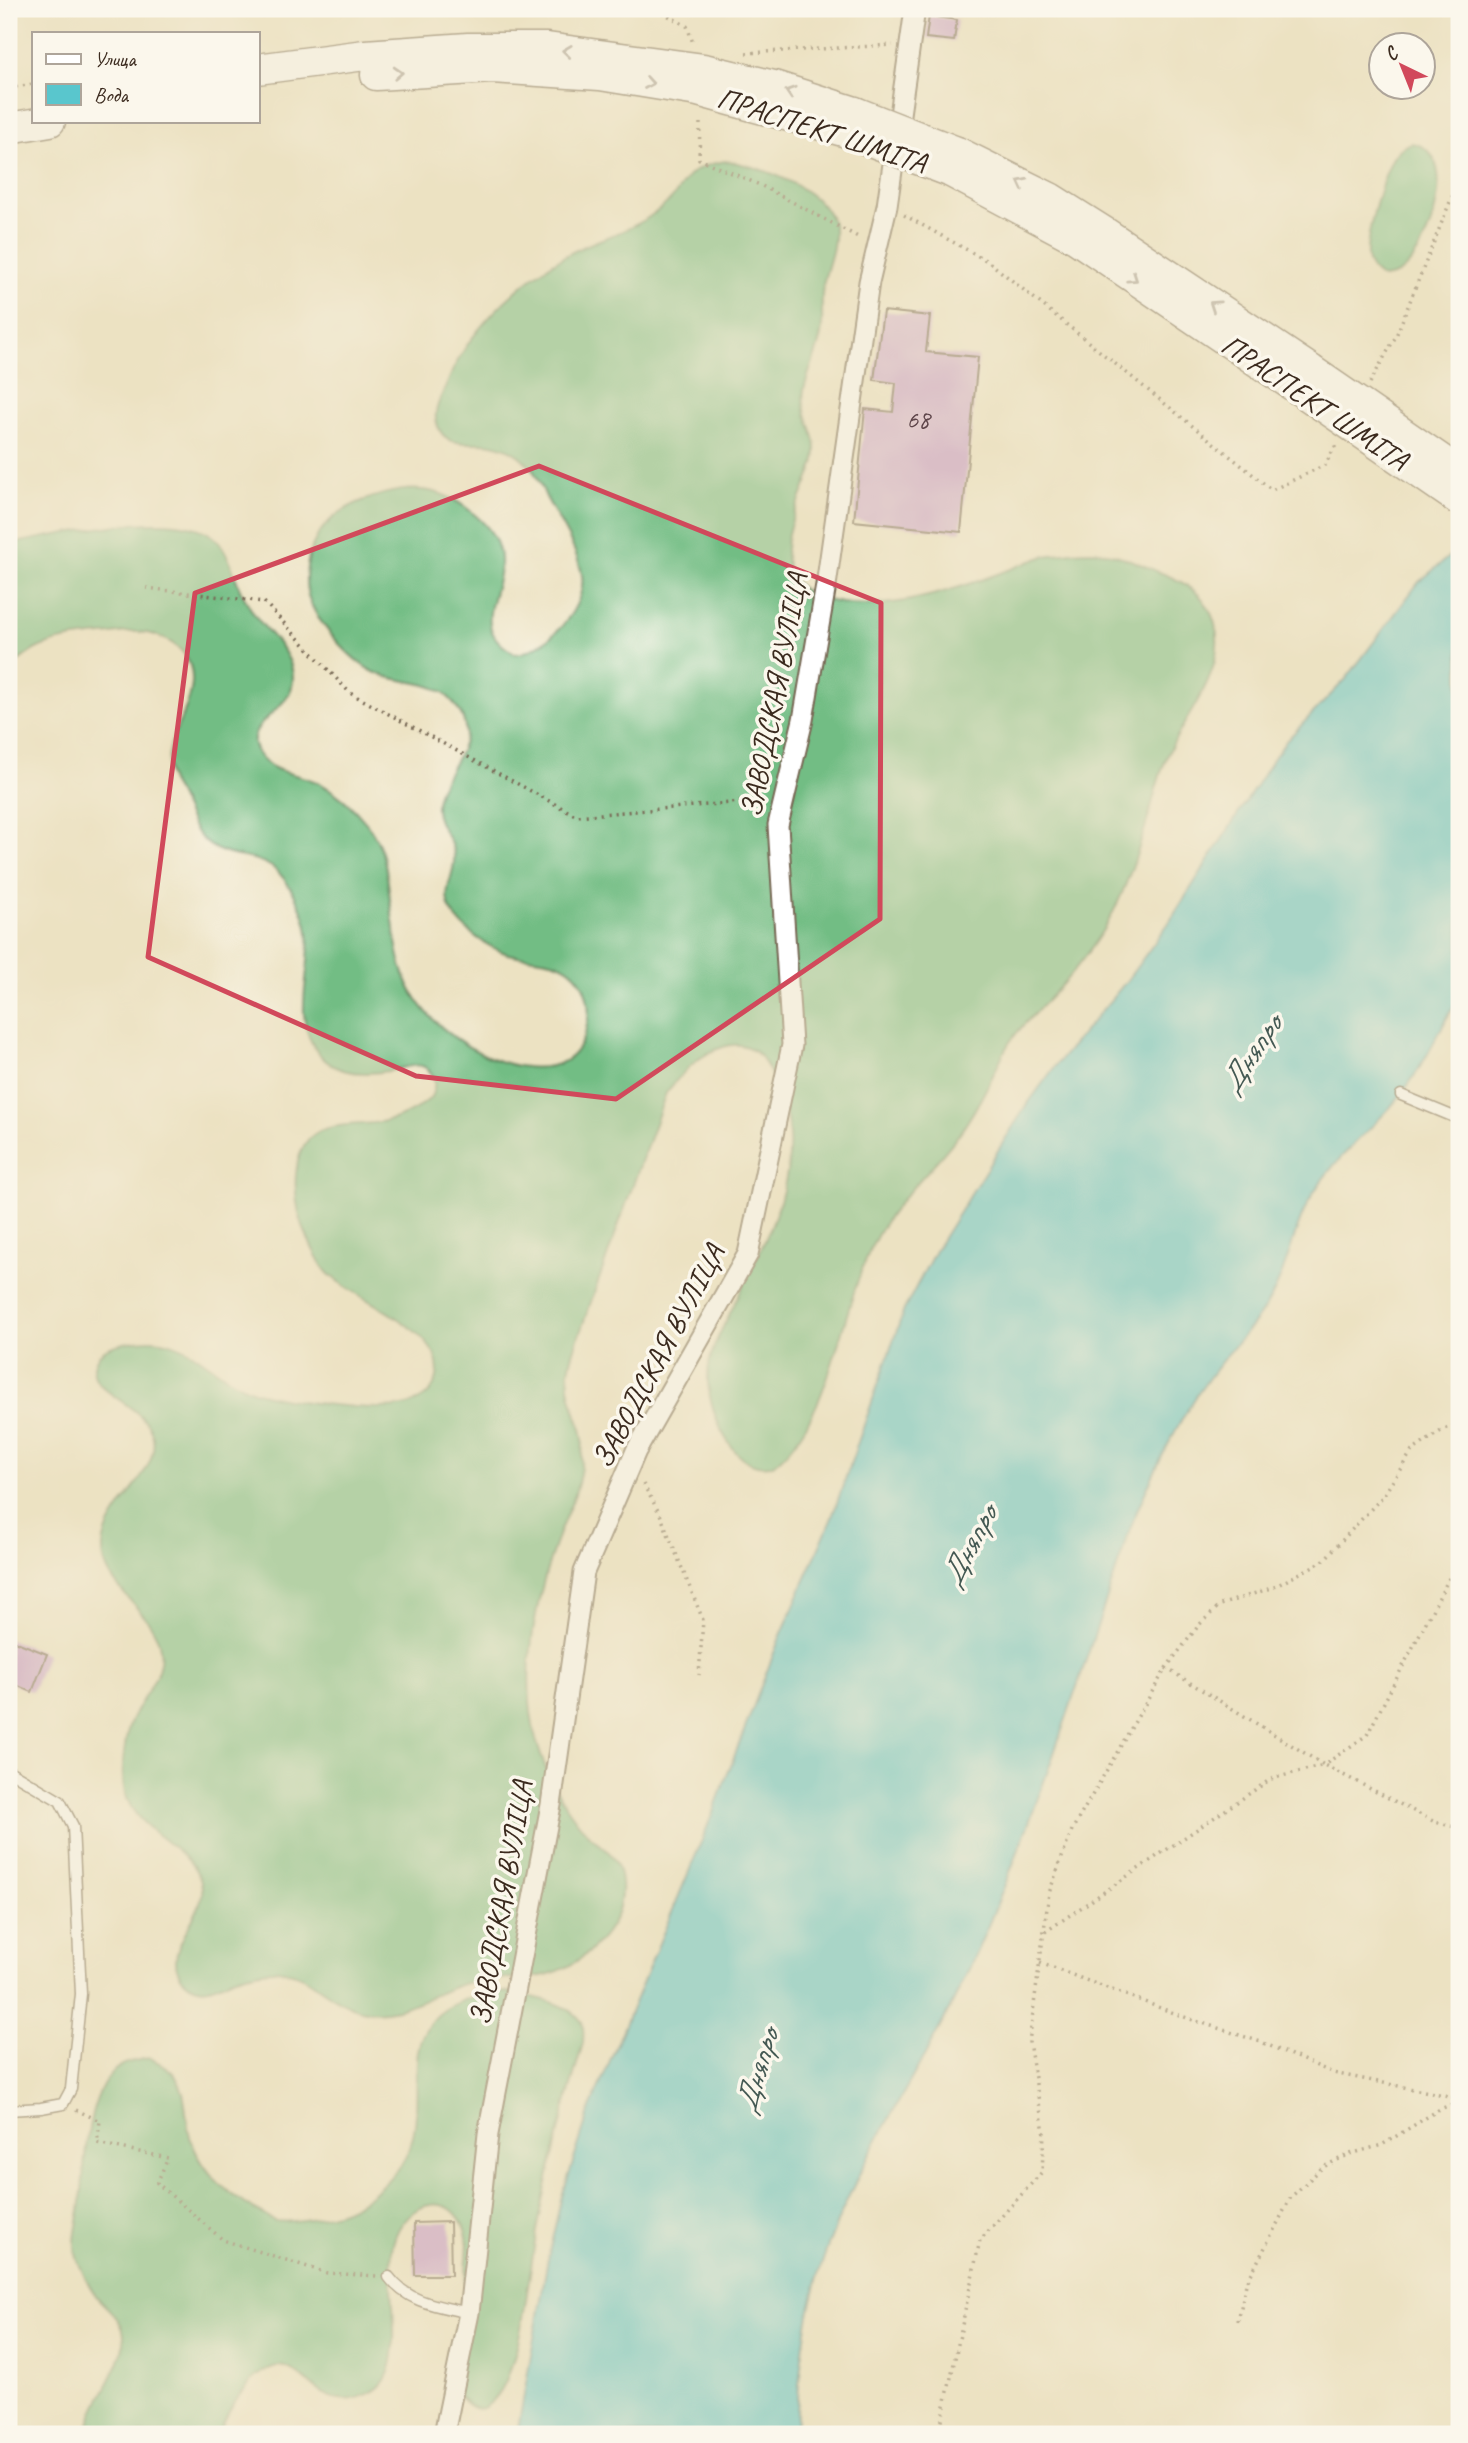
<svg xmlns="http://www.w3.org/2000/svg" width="1468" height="2443" font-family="Caveat,sans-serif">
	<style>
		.forest { fill: #72bd84; stroke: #567451; stroke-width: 2 }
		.water { fill: #59c6cd; stroke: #4a7876; stroke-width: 2 }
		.building { fill: #c392cb }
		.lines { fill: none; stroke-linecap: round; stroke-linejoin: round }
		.service-casing { stroke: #796a57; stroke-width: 13 }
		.minor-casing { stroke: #796a57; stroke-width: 23 }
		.primary-casing { stroke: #796a57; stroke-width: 33 }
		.path { stroke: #796a57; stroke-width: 3.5; stroke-dasharray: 2 5; stroke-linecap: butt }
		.service { stroke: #fff; stroke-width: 10 }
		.minor { stroke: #fff; stroke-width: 19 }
		.primary { stroke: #fff; stroke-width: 30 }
		.primary-bridge-casing { stroke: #796a57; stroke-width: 33; stroke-linecap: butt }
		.primary-bridge { stroke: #fff; stroke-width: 30 }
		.oneway { stroke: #a79f9a }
		.marked { fill: none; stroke: #d1495b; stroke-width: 5; stroke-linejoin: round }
		.labels { text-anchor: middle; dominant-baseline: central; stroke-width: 7; stroke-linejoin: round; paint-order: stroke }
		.number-label { font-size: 26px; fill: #5d4449 }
		.street-label { font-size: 30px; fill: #3b2a1e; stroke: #fbf7ec }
		.water-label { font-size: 32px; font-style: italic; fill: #445953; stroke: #fbf7ec }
	</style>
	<rect width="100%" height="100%" fill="#fbf7ec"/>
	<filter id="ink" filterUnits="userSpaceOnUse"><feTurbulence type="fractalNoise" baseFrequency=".0143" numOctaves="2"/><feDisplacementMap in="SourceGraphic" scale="14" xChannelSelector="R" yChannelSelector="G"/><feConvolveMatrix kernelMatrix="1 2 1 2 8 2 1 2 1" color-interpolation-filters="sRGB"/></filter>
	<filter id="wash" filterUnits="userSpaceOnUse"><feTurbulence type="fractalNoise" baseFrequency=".00686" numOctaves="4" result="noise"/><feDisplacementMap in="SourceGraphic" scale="28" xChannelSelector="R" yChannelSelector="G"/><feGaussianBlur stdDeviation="1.57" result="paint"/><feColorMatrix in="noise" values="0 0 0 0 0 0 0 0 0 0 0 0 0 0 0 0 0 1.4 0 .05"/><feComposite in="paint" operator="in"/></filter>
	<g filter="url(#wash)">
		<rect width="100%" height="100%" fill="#ece2c2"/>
		<path class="forest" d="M1411 143C1464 151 1429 251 1402 271 1396 276 1390 277 1382 278 1375 273 1371 270 1368 262 1362 244 1384 172 1394 156 1399 149 1404 146 1411 143Z
			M725 161C758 165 829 190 834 229 836 248 826 268 823 286 820 302 824 318 821 334 818 353 808 371 804 390 799 418 823 435 814 464 804 498 774 539 791 575 796 587 809 594 821 598 875 617 949 592 1000 573 1015 568 1031 560 1046 556 1060 553 1080 551 1094 551 1115 552 1140 564 1159 572 1175 578 1197 589 1206 604 1240 657 1189 707 1168 754 1157 779 1153 803 1145 828 1135 862 1123 897 1105 927 1091 949 1076 970 1058 989 1043 1006 1026 1020 1012 1039 1004 1049 1000 1062 994 1073 986 1090 976 1108 966 1124 943 1160 909 1186 886 1221 838 1292 840 1412 773 1465 768 1465 761 1466 757 1465 726 1458 707 1404 708 1376 708 1354 721 1331 731 1311 758 1252 802 1184 786 1115 783 1100 775 1084 769 1070 760 1051 744 1040 723 1047 697 1055 683 1072 666 1093L578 1338C575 1349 570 1360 569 1372 566 1396 580 1416 583 1439 583 1442 581 1470 580 1473 577 1497 564 1517 557 1539 536 1598 522 1663 533 1726 540 1764 561 1804 587 1833 591 1837 610 1852 613 1857 622 1871 623 1891 619 1907 610 1939 578 1967 546 1975 518 1981 488 1975 460 1985 427 1996 397 2018 361 2010 333 2003 311 1975 284 1971 269 1968 247 1973 233 1978 217 1985 202 1996 186 1982 155 1955 206 1917 202 1887 196 1843 125 1835 123 1779 122 1764 125 1741 129 1727 137 1700 165 1678 160 1648 154 1609 100 1588 103 1546 106 1508 160 1474 153 1437 146 1401 80 1393 96 1360 101 1348 113 1346 124 1343 188 1329 200 1368 249 1389 276 1401 374 1412 403 1406 414 1404 426 1398 432 1389 465 1335 351 1300 326 1271 319 1262 314 1252 309 1241 299 1220 294 1197 296 1174 302 1105 359 1136 404 1115 412 1111 427 1104 432 1095 437 1084 434 1070 422 1066 415 1063 396 1070 389 1071 359 1076 329 1074 313 1045 292 1010 315 965 307 926 305 916 299 903 294 894 288 884 282 874 272 867 257 857 239 858 223 852 196 842 192 824 181 800 174 784 170 787 168 769 164 733 199 705 191 669 187 647 160 633 138 632 127 631 115 634 104 635 81 637 57 639 36 649 23 656 19 661 9 670V544C56 536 181 504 216 539 228 551 232 569 238 584 241 593 247 602 252 611 265 632 294 652 293 679 293 712 238 722 258 754 272 775 301 773 321 784 338 793 355 809 367 824 385 847 387 872 390 900 394 925 396 956 406 979 421 1016 458 1045 494 1059 514 1067 543 1072 563 1062 576 1056 582 1044 586 1030 593 1004 586 974 558 963 542 957 524 958 508 954 487 947 464 931 452 912 439 891 457 875 454 854 452 837 436 826 436 808 435 774 479 750 461 714 439 673 406 688 374 672 353 662 322 628 312 606 306 594 305 580 307 567 311 534 332 513 362 501 388 491 413 485 441 494 453 498 465 506 475 515 541 570 448 619 516 654 547 650 587 608 582 575 577 547 559 522 546 497 542 488 538 477 532 469 522 456 509 447 492 444 471 440 442 452 436 419 434 407 445 390 449 379 470 326 531 270 583 247 604 237 626 232 646 219 656 212 667 205 675 195 681 187 686 176 695 171 704 165 714 163 725 161Z
			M503 1992C524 1995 569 2001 581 2021 585 2028 583 2036 583 2043 565 2105 549 2168 537 2231 528 2277 525 2328 509 2373 506 2383 498 2397 489 2404 477 2415 467 2405 458 2395L468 2242C460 2186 404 2198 393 2244 385 2281 407 2358 381 2385 375 2392 362 2397 353 2399 302 2407 295 2329 245 2389 234 2402 224 2418 219 2434H87C93 2400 124 2369 124 2336 123 2319 107 2309 97 2297 88 2285 80 2268 76 2254 72 2240 80 2217 81 2202 85 2163 85 2098 115 2070 124 2062 138 2060 150 2058 157 2062 167 2066 172 2072 190 2092 183 2121 192 2143 205 2175 228 2194 257 2211 263 2214 270 2220 276 2221 292 2223 312 2219 329 2215 349 2211 369 2199 383 2184 389 2178 397 2172 401 2165 422 2133 415 2095 417 2061 419 2012 462 1995 503 1992Z"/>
		<path class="water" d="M1459 548V996C1440 1029 1424 1066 1400 1096 1374 1128 1341 1152 1318 1186 1295 1219 1291 1259 1273 1294 1257 1325 1229 1349 1209 1378 1177 1421 1155 1469 1134 1518 1083 1666 1037 1817 973 1960 929 2061 859 2154 824 2257 805 2314 798 2375 796 2434H517L549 2253 561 2200 591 2106 703 1838 779 1640 831 1520 904 1310 936 1249 1026 1106 1056 1065 1125 983 1168 924 1273 759 1287 740 1346 679 1419 582Z"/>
		<g id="blocks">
			<path class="building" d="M929 16 957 20 954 41 926 38Z
				M883 311 930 316 926 352 978 357 961 532 854 521 865 409 893 412 896 383 874 380Z
				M9 1639 47 1654 32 1692 9 1682Z
				M450 2222 451 2275H415L414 2223Z"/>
		</g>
	</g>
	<g filter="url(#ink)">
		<use href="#blocks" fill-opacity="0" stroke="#796a57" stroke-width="2"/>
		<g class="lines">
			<g class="service-casing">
				<path id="service" d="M1401 1095 1459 1119
					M9 1771 60 1801 73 1826 81 1994 71 2089 63 2104 41 2108 9 2110
					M389 2277C408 2303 439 2306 469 2313"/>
			</g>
			<g class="minor-casing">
				<path id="minor" d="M444 2434 469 2313 488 2134 551 1805 584 1572 636 1451 748 1254 792 1045 778 825 803 720 827 579 869 282 887 206 915 9"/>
			</g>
			<g class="primary-casing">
				<path id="primary" d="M257 69 365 55 468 48H547L704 69 774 86 855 112
					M376 75 492 68 600 75 698 91 847 132
					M9 128 50 121
					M957 152 1050 198 1107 234 1311 370
					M949 171 1077 239 1298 389"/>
			</g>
			<path class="path" d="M656 9 687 26 693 43
				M746 53 893 45
				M9 88 33 84
				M700 123 699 159 762 186 860 238
				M904 215 989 262 1272 490 1325 465 1336 445
				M1370 383 1396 336 1456 187 1459 164
				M146 588 264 602 350 693 577 816 765 800
				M643 1484 660 1514 703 1620 699 1675
				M1166 1668 1324 1765 1367 1735 1459 1559
				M1045 1932 1271 1779 1324 1765 1435 1822 1459 1828
				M1040 1963 1190 2019 1261 2042 1333 2073 1459 2098
				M76 2110 100 2121 97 2143 168 2158 157 2183 223 2240 327 2273 377 2276
				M1238 2321 1246 2284 1291 2197 1323 2167 1350 2154 1382 2145 1440 2109 1459 2102
				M939 2434 980 2240 1042 2172 1044 2132 1029 2042 1049 1893 1072 1830 1166 1668 1199 1625 1220 1605 1274 1587 1323 1561 1383 1496 1412 1451 1444 1429 1459 1424"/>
			<use href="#service" class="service"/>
			<use href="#minor" class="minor"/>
			<use href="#primary" class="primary"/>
			<g class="primary-bridge-casing">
				<path id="primary-bridge" d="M855 112 957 152
					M847 132 949 171
					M1311 370 1459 472
					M1298 389 1459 500"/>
			</g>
			<use href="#primary-bridge" class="primary-bridge"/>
		</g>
		<defs><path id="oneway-chevron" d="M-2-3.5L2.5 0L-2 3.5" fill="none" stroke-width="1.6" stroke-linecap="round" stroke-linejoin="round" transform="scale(1.75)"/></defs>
		<g class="oneway">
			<use href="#oneway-chevron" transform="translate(567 51) rotate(-173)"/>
			<use href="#oneway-chevron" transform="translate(398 73) rotate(-3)"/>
			<use href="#oneway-chevron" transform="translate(649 83) rotate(10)"/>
			<use href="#oneway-chevron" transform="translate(790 92) rotate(-162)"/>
			<use href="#oneway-chevron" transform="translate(1022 183) rotate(-153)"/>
			<use href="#oneway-chevron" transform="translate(1133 278) rotate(34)"/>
			<use href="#oneway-chevron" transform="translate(1214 305) rotate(-146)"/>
		</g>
	</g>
	<path d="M0 0H1468V2443H0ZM539 466 881 603 880 919 616 1099 416 1076 148 957 195 593Z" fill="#ece2c2" fill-opacity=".55" fill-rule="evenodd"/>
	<path class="marked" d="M539 466 881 603 880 919 616 1099 416 1076 148 957 195 593Z"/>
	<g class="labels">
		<g class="number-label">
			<text x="918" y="419">68</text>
		</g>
		<g class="street-label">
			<text transform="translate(822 130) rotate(18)">ПРАСПЕКТ ШМІТА</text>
			<text transform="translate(1315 402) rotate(34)">ПРАСПЕКТ ШМІТА</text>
			<text transform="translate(774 695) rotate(-79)">ЗАВОДСКАЯ ВУЛІЦА</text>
			<text transform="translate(658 1356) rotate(-62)">ЗАВОДСКАЯ ВУЛІЦА</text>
			<text transform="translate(501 1903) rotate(-80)">ЗАВОДСКАЯ ВУЛІЦА</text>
		</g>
		<g class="water-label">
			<text transform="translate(1251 1054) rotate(-56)">Дняпро</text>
			<text transform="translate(969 1546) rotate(-62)">Дняпро</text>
			<text transform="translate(757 2071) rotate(-73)">Дняпро</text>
		</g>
	</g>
	<rect width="1468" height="2443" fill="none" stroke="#fbf7ec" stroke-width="35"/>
	<rect x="32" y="32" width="228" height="91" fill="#fbf7ec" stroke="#aea59a" stroke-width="2"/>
	<rect x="46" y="54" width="35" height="10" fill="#ffffff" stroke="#aea59a" stroke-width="2"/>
	<text x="94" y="66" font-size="21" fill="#3b2a1e">Улица</text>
	<rect x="46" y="84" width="35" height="21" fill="#59c6cd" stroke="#aea59a" stroke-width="2"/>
	<text x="94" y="102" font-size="21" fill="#3b2a1e">Вода</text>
	<g transform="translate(1402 66) rotate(317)"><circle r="33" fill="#fbf7ec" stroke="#aea59a" stroke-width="2"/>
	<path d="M0-5L12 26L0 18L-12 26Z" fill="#d1495b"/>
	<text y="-10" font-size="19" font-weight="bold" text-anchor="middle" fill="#3b2a1e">С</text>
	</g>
</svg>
